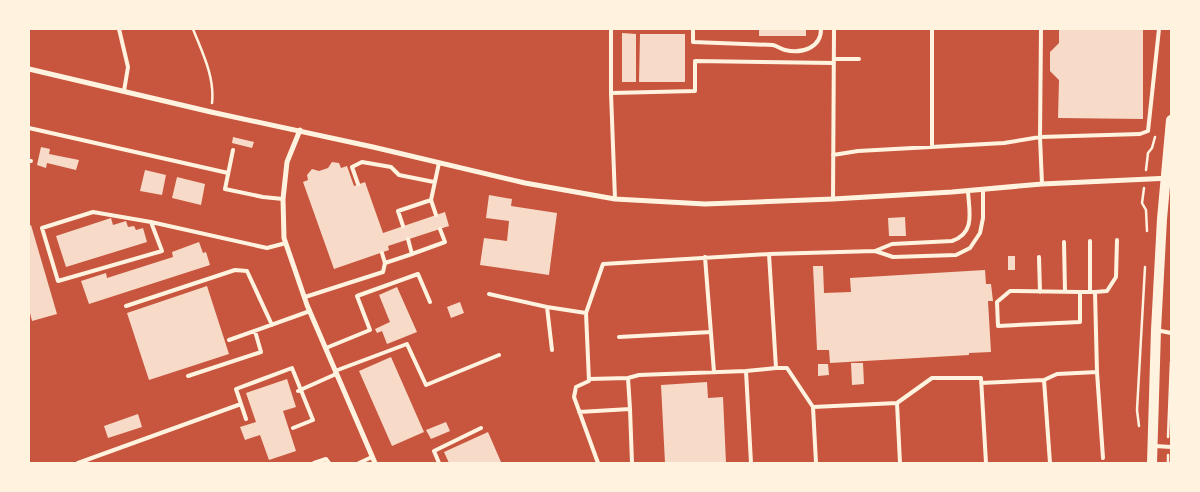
<svg xmlns="http://www.w3.org/2000/svg" width="1200" height="492" font-family="Karla,sans-serif">
	<style>
		.building { fill: #f7dbc8 }
		.lines { fill: none; stroke-linecap: round; stroke-linejoin: round }
		.path { stroke: #fff3e0; stroke-width: 2.5 }
		.service { stroke: #fff3e0; stroke-width: 4 }
		.minor { stroke: #fff3e0; stroke-width: 5 }
		.secondary { stroke: #fff3e0; stroke-width: 10 }
	</style>
	<rect width="100%" height="100%" fill="#c8553d"/>
	<path class="building" d="M759 29H806V36H759Z
		M1059 29H1143V119L1058 118 1059 80 1050 71V52L1059 43Z
		M622 33 636 34V82H622Z
		M640 34H685V82H639Z
		M233 137 254 142 252 148 232 143Z
		M41 147 50 149 49 154 79 160 76 170 47 163 46 168 37 165Z
		M332 162 339 163 341 168 347 166 354 186 365 182 383 233 445 212 449 226 388 246 389 250 334 269 303 182 308 180 307 175 312 169 319 171 328 168Z
		M145 170 166 175 162 195 140 191Z
		M177 177 205 184 201 205 172 198Z
		M489 195 512 199 511 206 557 213 549 275 480 265 484 238 507 241 509 221 486 218Z
		M905 217 906 236H889L888 218Z
		M111 218 113 225 126 221 128 227 134 226 136 230 143 228 147 242 66 267 56 236Z
		M31 225 57 314 32 321 29 309V226Z
		M199 242 203 253 206 252 210 265 89 304 81 281 106 273 107 278 173 257 172 252Z
		M1008 256H1015V270H1008Z
		M813 266H823L824 293 851 292 850 278 985 270 986 284H991L993 301H988L991 352 969 353V355L830 363 829 350H817Z
		M207 286 229 354 149 380 127 313Z
		M397 287 417 332 387 344 382 331 377 333 375 329 390 322 379 295Z
		M460 302 464 313 451 318 447 307Z
		M391 357 424 432 392 446 359 371Z
		M851 363H863L864 384 852 385Z
		M818 364H828L829 375 818 376Z
		M287 379 296 407 283 411 296 451 269 460 260 435 245 440 240 427 256 422 246 393Z
		M707 382 708 398 723 397 726 463H665L661 385Z
		M138 414 142 427 108 438 104 426Z
		M446 422 450 431 431 439 426 430Z
		M488 432 501 462 449 463 444 452Z"/>
	<g class="lines">
		<path class="path" d="M193 29C202 52 215 77 212 103
			M1146 170 1148 153 1152 148 1155 137
			M1144 188 1142 203 1146 210 1147 231
			M1139 426 1137 410 1145 267
			M1168 437 1171 362
			M1168 463V455"/>
		<path class="service" d="M119 29 128 67 124 91
			M611 29V93L615 199
			M693 29V42L773 45C777 46 781 49 785 50 802 54 821 48 821 29
			M1041 29 1040 137 1042 184
			M834 59H859
			M611 93 695 91V61L834 63
			M29 128 228 173
			M932 147V29
			M233 150 225 189 263 197 283 199
			M833 155 858 151 1004 143 1040 137 1140 134 1148 131 1159 29
			M29 161H31
			M358 184 352 167 362 162 391 167 399 175 434 182
			M833 199 834 29
			M436 215 431 200 439 163
			M151 222 93 212 42 228 58 281 162 251 151 222 267 248 286 243
			M403 226 398 211 431 200
			M1090 241V292
			M1064 242 1065 292
			M875 251 893 257 956 255 970 248 980 233 983 218V189
			M412 254 445 242 440 229
			M705 257 714 372
			M1039 257 1040 292
			M385 263 412 254 408 239
			M1080 292 1010 291 997 302 998 326 1080 322V292H1095L1097 372
			M1095 292 1107 291 1116 277 1117 240
			M489 294 547 307 552 350
			M305 297 383 272 385 263 382 253
			M126 306 235 270 247 271 272 325
			M547 307 586 313 603 264 769 254 875 251 892 244 952 241C976 233 969 211 968 191
			M586 313 589 381 576 387 574 397 598 463
			M1156 330 1171 333
			M619 337 711 332
			M229 340 310 311
			M326 348 370 330 357 296 418 274 430 302
			M776 368H787L813 407 816 463
			M335 371 407 344 426 385 499 355
			M746 371 776 368 769 254
			M188 376 261 352 255 331
			M628 378 639 375 746 371 751 463
			M589 379 628 378 630 409
			M1044 380 1057 374 1097 372 1103 458
			M981 383 1044 380 1050 463
			M298 391 336 374
			M897 403 932 378H981L986 463
			M813 407 897 403 900 463
			M579 412 630 409 632 463
			M246 419 236 389 292 368 313 420 293 428
			M1155 446 1171 447
			M78 463 241 404
			M314 463 326 459 329 463
			M359 463 372 457
			M439 463 434 451 481 428"/>
		<path class="minor" d="M29 69 211 112 373 147 525 183 615 199 705 204 833 199 952 192 1042 184 1171 178
			M300 130 287 162 283 199 284 238 307 305 375 463"/>
		<path class="secondary" d="M1152 463 1156 330 1162 219 1171 120"/>
	</g>
	<rect width="1200" height="492" fill="none" stroke="#fff3e0" stroke-width="60"/>
</svg>
